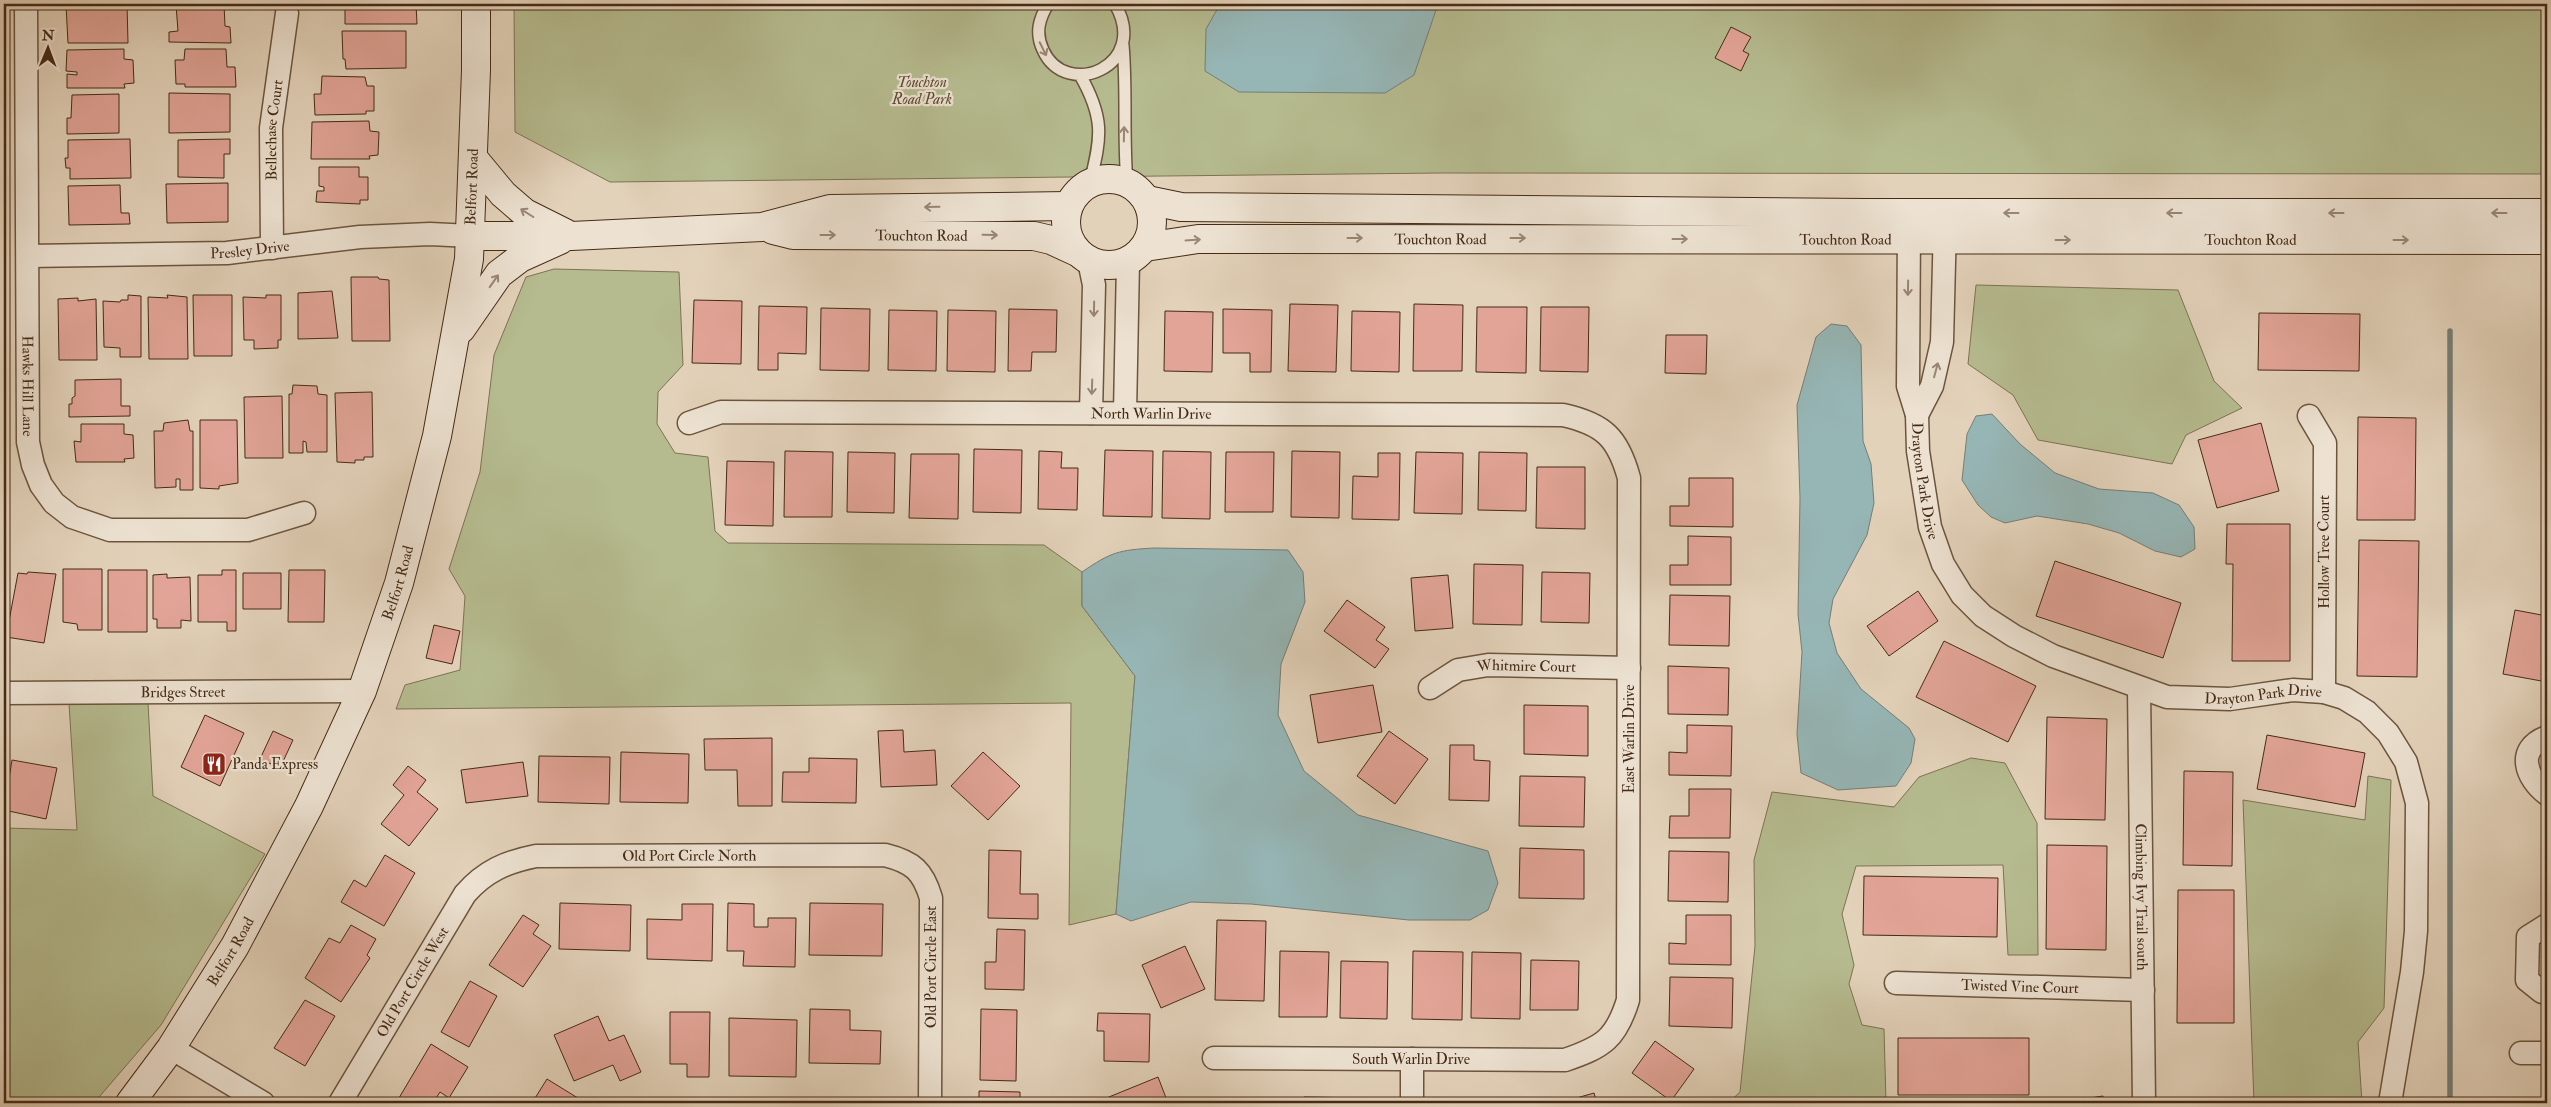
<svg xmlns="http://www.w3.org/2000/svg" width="2551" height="1107" font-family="'IM FELL Double Pica',serif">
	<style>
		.green { fill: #b5bb8f; stroke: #7d7352 }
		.water { fill: #96b6b6; stroke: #767e76 }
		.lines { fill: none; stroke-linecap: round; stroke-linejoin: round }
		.stream { stroke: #767e76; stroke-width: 5.5 }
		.building { fill: #e2a497; stroke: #452b15 }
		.lane-casing { stroke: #6c553e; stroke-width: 14 }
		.street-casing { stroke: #6c553e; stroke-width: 25 }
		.secondary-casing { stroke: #452b15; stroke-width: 30 }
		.lane { stroke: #ede2d2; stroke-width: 11 }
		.street { stroke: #ede2d2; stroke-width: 22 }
		.secondary { stroke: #ede2d2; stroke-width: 28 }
		.oneway { stroke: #998674 }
		.labels { text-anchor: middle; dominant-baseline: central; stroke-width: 4.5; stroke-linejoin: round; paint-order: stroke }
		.park-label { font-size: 15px; font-style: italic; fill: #5b482d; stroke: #ede2d2 }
		.street-label { font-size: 15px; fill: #452b15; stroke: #ede2d2 }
		.poi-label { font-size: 15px; fill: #452b15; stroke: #ede2d2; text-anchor: start }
	</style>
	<rect width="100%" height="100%" fill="#e3d2ba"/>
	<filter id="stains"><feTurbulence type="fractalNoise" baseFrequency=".004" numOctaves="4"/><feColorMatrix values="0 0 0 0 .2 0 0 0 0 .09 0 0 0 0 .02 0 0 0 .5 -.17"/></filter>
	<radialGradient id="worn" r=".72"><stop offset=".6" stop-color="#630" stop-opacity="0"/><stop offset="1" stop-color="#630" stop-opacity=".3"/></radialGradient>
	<path class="green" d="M514 4H2547V174L1441 173 610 182 515 132Z
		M554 269 679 272 683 365 658 392 657 424 675 453 708 457 715 531 728 543 1044 545 1082 572V606L1135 676 1116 914 1069 925 1071 703 396 709 405 685 460 670 465 596 449 569 480 472 494 355 526 277Z
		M1976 285 2178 290 2214 381 2242 408 2186 435 2172 464 2038 440 2013 395 1968 364Z
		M148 703 153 796 265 854 161 1025 94 1103H4V828L77 830 69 704Z
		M1971 758 2005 763 2037 823 2038 955H2008L2003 865 1856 866 1842 914 1854 965 1849 984 1862 1025 1884 1029 1886 1103H1728L1740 1092 1755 946 1754 860 1772 792 1894 807 1919 777Z
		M2368 776 2391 780 2384 1008 2358 1042 2362 1103H2254L2243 800 2365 820Z"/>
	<path class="water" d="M1231 4H1438L1414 75 1385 93 1239 92 1205 71 1206 29 1219 6Z
		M1831 324 1847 326 1861 345 1863 441 1871 464 1874 503 1867 535 1833 599 1829 623 1837 653 1861 689 1909 728 1915 739 1911 763 1896 786 1838 790 1801 773 1797 734 1802 652 1798 614 1800 498 1797 405 1816 337Z
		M1992 414 2020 444 2055 473 2099 489 2153 493 2179 505 2194 527 2195 549 2181 557 2155 551 2119 533 2088 524 2037 516 2005 523 1991 517 1978 505 1962 480 1967 434 1976 416Z
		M1154 548 1288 550 1303 572 1305 602 1281 664 1278 715 1304 771 1358 815 1488 851 1498 883 1488 910 1470 920H1409L1251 904 1191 902 1131 921 1116 914 1135 676 1082 606V572C1111 552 1119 550 1154 548Z"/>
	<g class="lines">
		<path class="stream" d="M2450 1103V331"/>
	</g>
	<path class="building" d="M127 4 128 43H68L66 5Z
		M224 4 225 26 230 27 231 43 169 42V32L178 31 176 5Z
		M345 4H416L417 24H345Z
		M1731 27 1751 37 1743 51 1749 54 1741 71 1715 58Z
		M342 31H406V68L346 69 345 59H343Z
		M124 49V59L133 60 134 83 124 84 125 88H67V74L77 75V72L66 71 67 50Z
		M185 49H226L227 67H235L236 87H185V84H176L175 60H184Z
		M322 76 365 77 367 86H374V111H366V114L315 115 314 94H321Z
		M169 93 230 94V132L169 133Z
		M119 94V133L67 134V118H71L72 95Z
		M369 121 370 131 379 132 378 155 369 156 370 159H311L312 122Z
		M130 139 131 178 70 179V168H66L65 158H68V140Z
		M230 139V154H224V178L178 177V140Z
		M319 167H359V177H368V200H360V204L316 202 317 191H324V187L319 186Z
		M228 183V222L167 223 166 184Z
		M120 185 121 213H129L130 224 69 225 68 186Z
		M351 277H378L379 279 389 280 390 341H352Z
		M332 291 338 338 298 339V293Z
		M128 295 141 296V357H120V348L104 347 103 301 120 302 121 300H128Z
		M167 295 187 297 188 359H149L148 297 168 298Z
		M193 295H232V356H194Z
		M266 295H281V340H278V348L254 349V340H244L243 297 266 298Z
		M78 298V301L96 299 97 360H59L58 299Z
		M694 300 742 301 741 364 692 363Z
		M1290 304 1338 305 1336 372 1288 371Z
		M1414 304 1463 305 1462 371H1413Z
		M759 306 807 307 806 354 778 353V370H758Z
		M1477 307H1527L1526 373 1476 372Z
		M1541 307H1589L1588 372 1540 371Z
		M821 308 870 309 869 371 820 370Z
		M1009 309 1057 310 1056 352H1032L1031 371H1008Z
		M1223 309 1272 310 1271 372H1250V353H1223Z
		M889 310 937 311 936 371 888 370Z
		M948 310 996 311 995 372 947 371Z
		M1165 311 1213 312 1212 372 1164 371Z
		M1352 311 1400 312 1399 372 1351 371Z
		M2259 313 2360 314 2359 371 2258 370Z
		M1666 335H1707L1706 374 1665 373Z
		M121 379V406H130V416L69 417V404H72V398L75 396V380Z
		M293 385 317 386 318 394 327 395V452H307L306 442 303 441V453H289V394H292Z
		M372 392 373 457H364V460H355V463L337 462 335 393Z
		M282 396 283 458H245L244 397Z
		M2358 417 2416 418 2415 520H2357Z
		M188 420 190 431H193V490H180V479H176V487L155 488 154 431H163L164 423Z
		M200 420H237L238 483 219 486V489L200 488Z
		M2261 423 2279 491 2217 508 2198 440Z
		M81 424H124V434L133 435 134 458 124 459 125 462H76L74 441 81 442Z
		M974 449 1022 450 1021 513 973 512Z
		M1105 450 1153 451 1152 517 1103 516Z
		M785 451 833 452 832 517H784Z
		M1039 451 1062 452 1061 468H1078L1077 510 1038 509Z
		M1163 451 1211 452 1210 519 1162 518Z
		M1292 451 1340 452 1339 518 1291 517Z
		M848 452 895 453 894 513 847 512Z
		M1226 452H1274L1273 512H1225Z
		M1416 452 1463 453 1462 514 1414 513Z
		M1479 452 1527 453 1526 511 1478 510Z
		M1378 453H1400L1399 520 1352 519 1353 476 1378 477Z
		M911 454H959L958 519 909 518Z
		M727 461 774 462 773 526 725 525Z
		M1537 467H1585V529L1536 528Z
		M1689 478H1733V527L1670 526V506H1689Z
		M2227 524H2290V661H2232L2233 564H2226Z
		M1688 536 1731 537V585H1670V565H1688Z
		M2359 540 2419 541 2417 677 2357 676Z
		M2055 561 2181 603 2163 658 2036 616Z
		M1474 564 1523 565 1522 625 1473 624Z
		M63 569H102V630H78L77 624 63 622Z
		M108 570H147V632H108Z
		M222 570H236V631H227V622H198V575H222Z
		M289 570H325L324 622H288Z
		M28 572 56 574 44 643 6 637 18 573 27 574Z
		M1542 572 1590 573 1589 623 1541 622Z
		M243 573H281V609H243Z
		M167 574V578L190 577 191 621 181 620V628H157V619H153V575Z
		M1448 575 1453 628 1415 631 1411 578Z
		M1918 591 1938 621 1889 656 1867 626Z
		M1670 595 1730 596 1729 646 1669 645Z
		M1347 600 1385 627 1376 640 1389 649 1375 668 1324 631Z
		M2515 610 2547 616V682L2503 674Z
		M434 625 460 631 452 664 426 658Z
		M1944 641 2036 686 2008 742 1916 697Z
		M1668 666 1729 668 1728 715 1668 714Z
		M1373 685 1382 732 1318 743 1310 695Z
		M1524 705 1588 706V756L1524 754Z
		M205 715 244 733 220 786 181 767Z
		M2047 717 2107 719 2105 820 2045 819Z
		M1687 725 1732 726 1731 776 1669 775V752L1687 753Z
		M903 730 904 752 935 750 937 785 881 787 878 731Z
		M273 731 293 740 280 768 260 759Z
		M1389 731 1428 759 1395 804 1357 776Z
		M2267 735 2365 753 2355 807 2257 789Z
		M772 738V806H738L737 770H705L704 739Z
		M1450 745H1474V760L1490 761 1489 801 1449 800Z
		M621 752 689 754 688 803 620 802Z
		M983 752 1020 786 988 820 951 786Z
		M539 756 610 757 609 804 538 802Z
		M809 758 857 759 856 803 782 802 783 772H809Z
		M12 760 57 768 46 819 4 810Z
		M523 762 528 796 466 803 461 770Z
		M408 766 426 780 417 792 438 809 409 846 381 824 404 795 393 785Z
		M2184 771 2233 772 2232 866 2183 865Z
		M1520 776 1585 777 1584 827 1519 826Z
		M1689 789H1731L1730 838H1669L1670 816H1689Z
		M2047 845 2107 846 2106 950 2046 949Z
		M1520 848 1584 850V899L1519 898Z
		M989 850 1021 851 1020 894H1038V919L988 918Z
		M1669 851 1729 852 1728 902 1668 901Z
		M385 855 415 873 384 926 341 902 354 880 366 887Z
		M1864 876 1998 878 1997 937 1863 935Z
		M2178 890H2234V1023H2177Z
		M560 903 631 905 630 951 559 949Z
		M728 903 754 904V927H768V918H796L795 967 743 966 744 951H727Z
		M810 903 883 904 882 956 809 955Z
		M682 904H713L712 961 647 959V919L682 920Z
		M523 915 539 925 533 934 551 946 523 987 489 965Z
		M1686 915H1731V965L1669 964V943L1686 944Z
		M1217 920 1266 921 1264 1001 1215 1000Z
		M351 925 376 939 367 955 370 958 341 1002 305 978 329 938 340 943Z
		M997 929 1025 930 1024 990 985 989V962H996Z
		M1185 946 1205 989 1161 1008 1142 965Z
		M1280 951 1329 952 1327 1017H1279Z
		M1413 951 1463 952 1462 1020 1412 1019Z
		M1472 952 1521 953 1520 1019 1471 1018Z
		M1531 960 1579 961 1578 1010H1530Z
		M1341 961 1388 962 1387 1019 1340 1018Z
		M1670 977 1733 978 1732 1028 1669 1026Z
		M470 981 497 996 469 1047 441 1032Z
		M305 1000 335 1016 305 1066 274 1048Z
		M810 1009 850 1010V1030L881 1031 880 1064 809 1063Z
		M981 1009 1017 1010 1016 1081 980 1080Z
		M670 1012H710L709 1077H687V1064H670Z
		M1098 1013 1150 1014 1149 1062 1104 1061V1031H1097Z
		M598 1016 609 1041 624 1035 641 1072 620 1081 613 1065 574 1081 554 1035Z
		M729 1018 797 1020 796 1077 729 1076Z
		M1898 1038H2029V1095H1898Z
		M1655 1041 1694 1069 1671 1101 1632 1073Z
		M431 1044 468 1067 449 1098 440 1092 433 1103H396Z
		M1158 1077 1168 1103H1105L1104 1099Z
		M547 1079 586 1103H532Z
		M979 1091 1020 1092V1103H979Z
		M1594 1093 1597 1103H1574L1573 1099Z
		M2103 1096 2104 1103H2057Z
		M1304 1097 1368 1098V1103H1304Z
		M1452 1099 1501 1100V1103H1452Z
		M1512 1099 1561 1100V1103H1512Z"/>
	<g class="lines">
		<g class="lane-casing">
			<path id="lane" d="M1048 4C1039 19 1035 33 1043 50 1066 101 1151 66 1115 4
				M1123 45C1127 91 1123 137 1127 183
				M1080 75C1104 117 1102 136 1090 182"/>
		</g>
		<g class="street-casing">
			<g id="street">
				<path id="s1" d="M26 4 28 442 33 465 41 485 54 503 72 517 110 530H248L304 513"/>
				<path id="s2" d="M1909 224 1908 386 1917 415 1918 451 1930 527 1943 564 1962 595 1983 616 2014 636 2053 656 2167 697 2230 699 2293 690 2324 692 2344 698 2367 712 2388 733 2406 762 2417 803 2416 931 2412 972 2390 1103"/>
				<path id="s3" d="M272 248 271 128 287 13"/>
				<path id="s4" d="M28 256 227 253 360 237 430 234 471 236"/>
				<path d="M1089 261 1094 285 1091 413"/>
				<path d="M1125 413 1128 261"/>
				<path d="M1917 415 1932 386 1942 342 1945 223"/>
				<path d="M2309 416 2325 443 2324 692"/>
				<path id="s5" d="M689 423 721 412 1563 415C1604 424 1618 438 1629 478L1628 1000C1616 1039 1603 1047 1565 1060L1214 1058"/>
				<path id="s6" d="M1430 688 1458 670 1488 665 1629 668"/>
				<path id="s7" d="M2139 689 2144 1103"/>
				<path id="s8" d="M4 693 362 691"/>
				<path d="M2547 737C2515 749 2526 778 2547 794"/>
				<path d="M2547 925 2528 937 2527 980 2542 992H2547"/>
				<path id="s9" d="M1896 983 2143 990"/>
				<path d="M171 1048 263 1103"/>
				<path d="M2521 1053H2547"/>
				<path id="s10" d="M340 1103 465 894C485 871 506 862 536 856L885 855C913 862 923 871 931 898L930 1103"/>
				<path d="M1412 1103V1059"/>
			</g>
		</g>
		<g class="secondary-casing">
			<g id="secondary">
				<path d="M474 159 503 194 525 213 565 233"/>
				<circle cx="1109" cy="222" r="43"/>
				<path d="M1147 200 1181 207 1865 213H2547"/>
				<path id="s11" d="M773 230 793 235 1034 236 1051 240 1077 252"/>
				<path d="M471 236H571L762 227 830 209 1068 206"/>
				<path id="s12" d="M1145 247 1198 239 2547 240"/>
				<path d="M461 329 499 274 520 258 560 240"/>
				<path id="s13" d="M130 1103 171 1048 235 946 309 806 362 691 399 583 437 436 469 259 476 70V4"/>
			</g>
		</g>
		<use href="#lane" class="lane"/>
		<use href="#street" class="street"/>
		<use href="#secondary" class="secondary"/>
	</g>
	<defs><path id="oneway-shaft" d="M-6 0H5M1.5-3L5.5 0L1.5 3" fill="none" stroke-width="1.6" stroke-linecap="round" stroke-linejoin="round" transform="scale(1.25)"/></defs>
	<g class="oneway">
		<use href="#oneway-shaft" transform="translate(1043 49) rotate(64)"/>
		<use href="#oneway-shaft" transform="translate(1124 134) rotate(-89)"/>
		<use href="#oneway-shaft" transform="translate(932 207) rotate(179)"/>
		<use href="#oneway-shaft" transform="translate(527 213) rotate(-148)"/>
		<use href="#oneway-shaft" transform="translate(2011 213) rotate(180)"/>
		<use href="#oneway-shaft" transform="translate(2174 213) rotate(180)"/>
		<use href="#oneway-shaft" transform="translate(2336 213) rotate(180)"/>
		<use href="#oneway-shaft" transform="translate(2499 213) rotate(180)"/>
		<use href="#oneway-shaft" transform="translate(828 235)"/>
		<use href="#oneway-shaft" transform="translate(990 235) rotate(1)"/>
		<use href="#oneway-shaft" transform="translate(1355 238)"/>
		<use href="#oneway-shaft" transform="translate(1518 238)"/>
		<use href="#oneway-shaft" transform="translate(1680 239)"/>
		<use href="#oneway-shaft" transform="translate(1193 240) rotate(-4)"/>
		<use href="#oneway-shaft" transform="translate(2063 240)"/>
		<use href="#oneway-shaft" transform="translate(2401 240)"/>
		<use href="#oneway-shaft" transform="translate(494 281) rotate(-55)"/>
		<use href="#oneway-shaft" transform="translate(1908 288) rotate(91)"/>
		<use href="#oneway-shaft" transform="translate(1094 309) rotate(91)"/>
		<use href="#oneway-shaft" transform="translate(1936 370) rotate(-75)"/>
		<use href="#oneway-shaft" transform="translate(1092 387) rotate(92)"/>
	</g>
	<defs>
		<g id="restaurant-square" transform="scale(1.25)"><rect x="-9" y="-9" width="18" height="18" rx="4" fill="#8f2418" stroke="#ede2d2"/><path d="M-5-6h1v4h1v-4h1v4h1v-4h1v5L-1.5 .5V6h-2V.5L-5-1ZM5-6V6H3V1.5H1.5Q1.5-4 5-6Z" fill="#fff"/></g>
	</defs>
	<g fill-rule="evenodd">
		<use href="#restaurant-square" x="214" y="764"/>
	</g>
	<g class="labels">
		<g class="park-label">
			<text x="922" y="82">Touchton<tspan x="922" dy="17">Road Park</tspan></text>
		</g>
		<g class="street-label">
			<text stroke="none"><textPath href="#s3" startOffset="118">Bellechase Court</textPath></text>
			<text stroke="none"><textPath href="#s13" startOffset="992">Belfort Road</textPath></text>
			<text stroke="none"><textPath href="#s11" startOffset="149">Touchton Road</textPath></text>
			<text stroke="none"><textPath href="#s12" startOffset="296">Touchton Road</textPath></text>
			<text stroke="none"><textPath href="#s12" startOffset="701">Touchton Road</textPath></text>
			<text stroke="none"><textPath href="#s12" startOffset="1106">Touchton Road</textPath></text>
			<text stroke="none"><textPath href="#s4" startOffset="222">Presley Drive</textPath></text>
			<text stroke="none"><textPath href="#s1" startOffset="382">Hawks Hill Lane</textPath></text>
			<text stroke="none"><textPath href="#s5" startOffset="464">North Warlin Drive</textPath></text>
			<text stroke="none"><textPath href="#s2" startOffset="259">Drayton Park Drive</textPath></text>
			<text transform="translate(2324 552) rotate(-90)">Hollow Tree Court</text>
			<text stroke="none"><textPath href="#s13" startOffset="588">Belfort Road</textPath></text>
			<text stroke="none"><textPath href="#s6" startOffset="102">Whitmire Court</textPath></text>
			<text stroke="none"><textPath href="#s8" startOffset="179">Bridges Street</textPath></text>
			<text stroke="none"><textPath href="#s2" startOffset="709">Drayton Park Drive</textPath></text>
			<text transform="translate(1629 739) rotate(-90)">East Warlin Drive</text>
			<text stroke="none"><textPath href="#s10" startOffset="479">Old Port Circle North</textPath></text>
			<text stroke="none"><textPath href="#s7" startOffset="208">Climbing Ivy Trail south</textPath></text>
			<text stroke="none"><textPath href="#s13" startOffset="182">Belfort Road</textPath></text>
			<text transform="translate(931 967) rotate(-90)">Old Port Circle East</text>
			<text stroke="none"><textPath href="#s10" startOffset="141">Old Port Circle West</textPath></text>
			<text stroke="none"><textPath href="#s9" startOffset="124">Twisted Vine Court</textPath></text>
			<text x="1411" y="1059">South Warlin Drive</text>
		</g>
		<g class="poi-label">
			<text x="232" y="764">Panda Express</text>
		</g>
	</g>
	<rect width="2551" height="1107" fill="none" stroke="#e3d2ba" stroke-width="20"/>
	<rect x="5" y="5" width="2541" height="1097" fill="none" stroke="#452b15" stroke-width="2.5"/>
	<rect x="10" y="10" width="2531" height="1087" fill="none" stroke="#452b15"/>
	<g transform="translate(48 48) rotate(1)" stroke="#ede2d2" stroke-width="4" paint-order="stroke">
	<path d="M0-4L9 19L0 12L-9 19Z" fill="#452b15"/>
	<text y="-8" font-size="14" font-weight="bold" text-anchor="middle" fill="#452b15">N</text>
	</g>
	<rect width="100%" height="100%" filter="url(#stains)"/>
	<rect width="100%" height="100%" fill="url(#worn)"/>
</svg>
